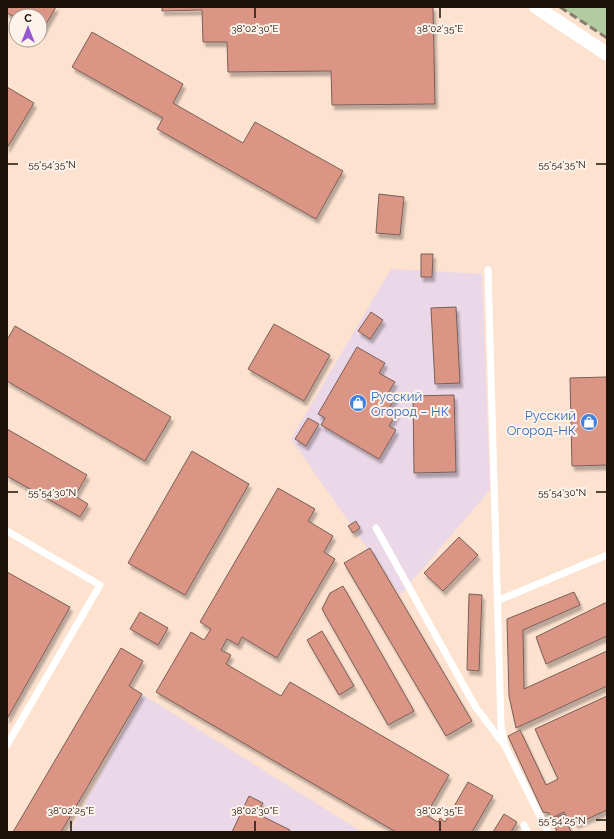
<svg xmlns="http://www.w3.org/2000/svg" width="614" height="839" font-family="Raleway,sans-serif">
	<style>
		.commercial { fill: #ead7e7 }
		.green { fill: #b1cca0 }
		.building { fill: #db9585; stroke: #7a5e57; filter: url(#shadow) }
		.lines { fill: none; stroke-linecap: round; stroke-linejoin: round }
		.service { stroke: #fff; stroke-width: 7 }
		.minor { stroke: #fff; stroke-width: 14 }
		.rail { stroke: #8b7a6d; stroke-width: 3; stroke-dasharray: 8 4; stroke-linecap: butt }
		.ticks { fill: none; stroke: #19110a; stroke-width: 1.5 }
		.labels { text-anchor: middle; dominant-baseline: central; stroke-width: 4; stroke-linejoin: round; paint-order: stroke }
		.shop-label { font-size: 13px; fill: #366cbe; stroke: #fdf3eb; text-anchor: start }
		.ticks-label { font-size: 10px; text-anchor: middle; fill: #19110a; stroke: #fdf3eb; stroke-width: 4; stroke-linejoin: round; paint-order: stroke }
	</style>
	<defs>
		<filter id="shadow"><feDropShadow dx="2.5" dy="4.5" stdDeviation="1" flood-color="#0004"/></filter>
	</defs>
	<rect width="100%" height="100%" fill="#fce2cf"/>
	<path class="commercial" d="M391 269 482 274 490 490 400 595 291 439Z
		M142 694 362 832H70Z"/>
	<path class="green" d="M560 7H607V38L606 37Z"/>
	<path class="building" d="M7 7H56L41 33 40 32V16H16V18L7 13Z
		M162 7H433L435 104 332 105 331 71 228 72 227 42H203L202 10 162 11Z
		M92 32 183 84 173 103 243 143 255 122 343 171 316 219 157 129 163 118 72 67Z
		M7 87 34 103 7 148Z
		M379 194 404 197 400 235 376 233Z
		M421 254H433L432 277H421Z
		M456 307 460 383 435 384 431 308Z
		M371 312 383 320 370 339 358 331Z
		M274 324 330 355 304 401 248 369Z
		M15 326 171 417 145 461 7 381V340Z
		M357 347 385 363 379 373 395 382 388 393 396 397 389 408 397 413 389 426 396 430 379 459 321 425 325 418 318 414Z
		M607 377V465L572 466 570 378Z
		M454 395 456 472 414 473 413 396Z
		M308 418 319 424 306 446 295 439Z
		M7 429 87 475 75 496 88 504 80 517 7 476Z
		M192 451 249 484 185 595 128 563Z
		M278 488 315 509 308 521 333 536 324 552 335 559 277 658 242 637 238 645 227 639 221 650 231 655 226 664 281 696 290 682 449 775 426 815 438 822 440 818 445 822 468 782 493 796 472 832H396L156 692 191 632 204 640 211 629 200 622Z
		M356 521 360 528 353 533 348 526Z
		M459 537 478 555 443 591 424 573Z
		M370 548 472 721 446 736 344 563Z
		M7 572 70 607 7 719Z
		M343 586 414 711 388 725 322 609 330 593Z
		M574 592 580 605 523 630 524 689 607 651V686L516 728 509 696 507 619Z
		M469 594 482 595 479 671 467 670Z
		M605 603 607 604V636L546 664 536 637Z
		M140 612 168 628 158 645 130 629Z
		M322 631 354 686 339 695 307 640Z
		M121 648 143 661 129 686 142 694 61 832H13Z
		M607 696V810L576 824 573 819 569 821 564 812 552 818 549 813 543 812 508 736 520 730 546 785 558 779 535 729Z
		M249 796 263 803 258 814 290 830 289 832H232Z
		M504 814 517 822 511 832H493Z
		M564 814 571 832H557L552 819Z"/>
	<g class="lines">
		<path class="service" d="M488 270 501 726 505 746
			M376 528 475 706 505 746 548 832
			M7 531 100 585 7 745
			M497 601 607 555
			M524 825 527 832"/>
		<path class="minor" d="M536 7 607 54"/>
		<path class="rail" d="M560 7 607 38"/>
	</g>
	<path class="ticks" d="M255 8V18M440 8V18M8 164H18M596 164H606M8 492H18M596 492H606M596 820H606M71 821V831M255 821V831M440 821V831"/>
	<defs>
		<g id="shop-disc" transform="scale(0.9)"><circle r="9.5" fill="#3f7fe0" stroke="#fdf3eb"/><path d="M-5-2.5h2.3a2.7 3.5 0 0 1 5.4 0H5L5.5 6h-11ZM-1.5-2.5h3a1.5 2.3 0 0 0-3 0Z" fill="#fff"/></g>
	</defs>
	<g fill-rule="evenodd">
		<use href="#shop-disc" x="358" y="403"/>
		<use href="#shop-disc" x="589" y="422"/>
	</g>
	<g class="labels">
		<g class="shop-label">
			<text x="371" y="396">Русский<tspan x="371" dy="15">Огород – НК</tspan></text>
			<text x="576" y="415" text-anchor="end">Русский<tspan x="576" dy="15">Огород-НК</tspan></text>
		</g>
	</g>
	<g class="ticks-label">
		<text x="255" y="32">38°02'30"E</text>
		<text x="440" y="32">38°02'35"E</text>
		<text x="52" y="168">55°54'35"N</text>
		<text x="562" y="168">55°54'35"N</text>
		<text x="52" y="496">55°54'30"N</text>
		<text x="562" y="496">55°54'30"N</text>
		<text x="71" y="814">38°02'25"E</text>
		<text x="255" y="814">38°02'30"E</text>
		<text x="440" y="814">38°02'35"E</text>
		<text x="562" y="824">55°54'25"N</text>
	</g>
	<rect width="614" height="839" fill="none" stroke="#19110a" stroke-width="16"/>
	<g transform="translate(28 28)"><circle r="19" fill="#fdf3eb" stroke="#a29991"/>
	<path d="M0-3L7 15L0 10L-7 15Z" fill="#9457ce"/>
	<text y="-6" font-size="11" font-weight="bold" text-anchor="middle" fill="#19110a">С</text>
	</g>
</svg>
